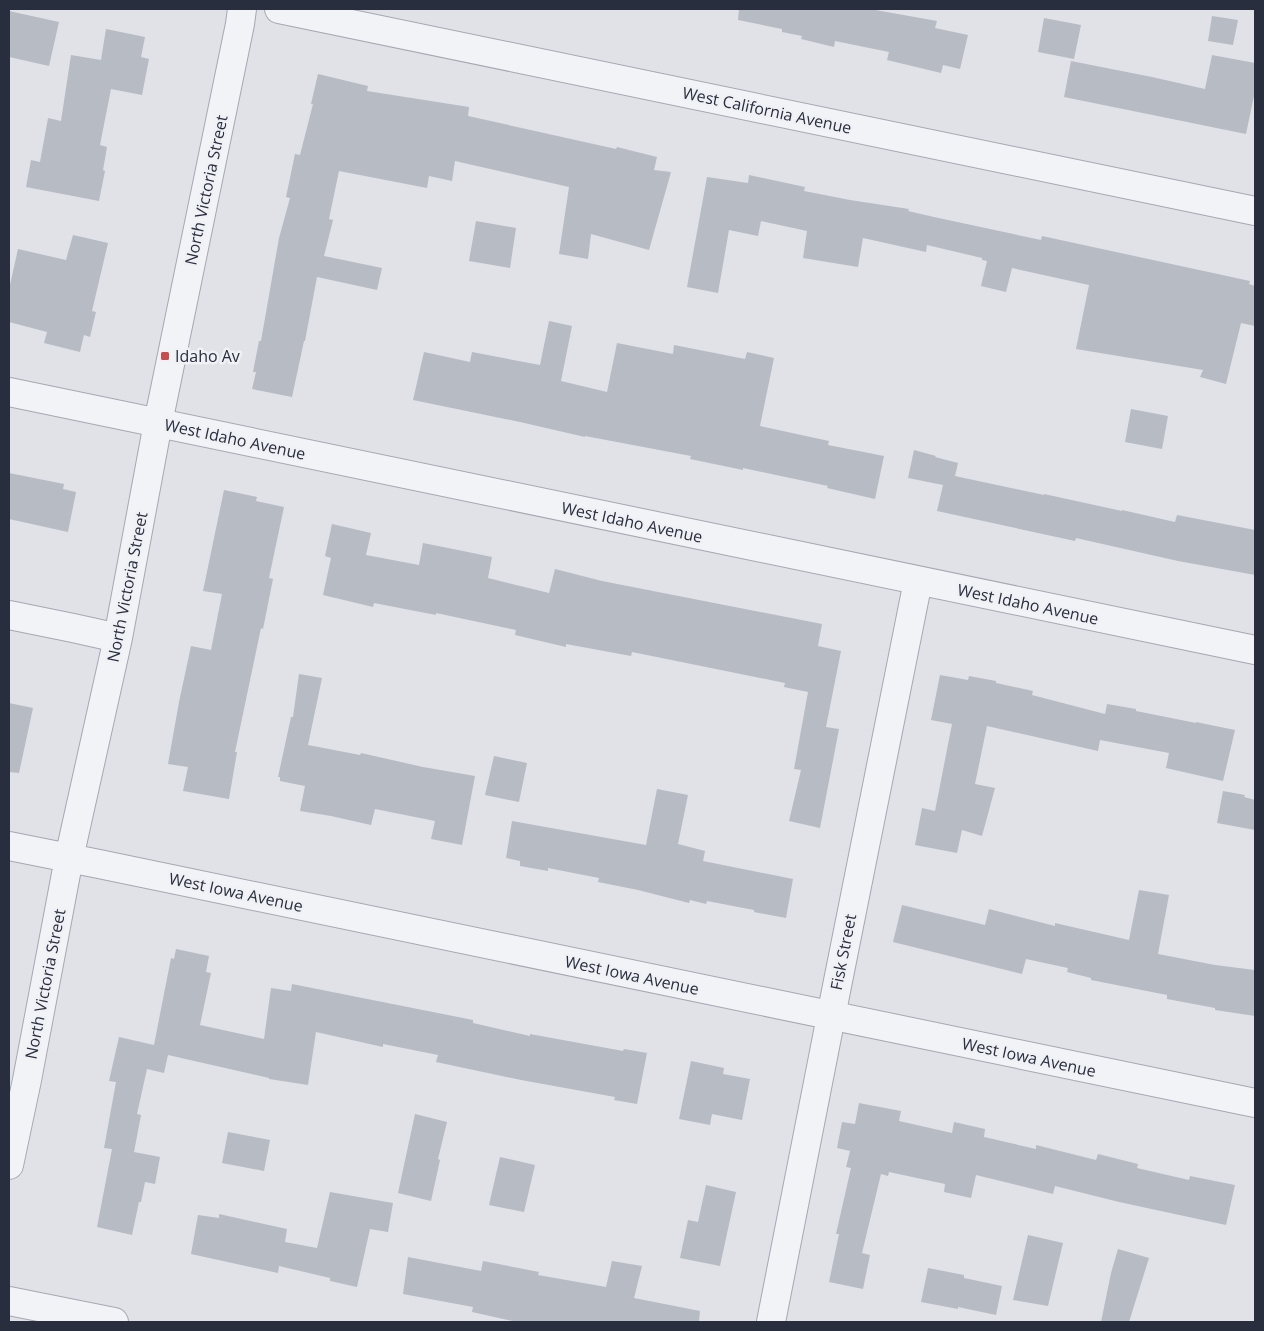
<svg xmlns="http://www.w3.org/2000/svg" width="1264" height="1331" font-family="'Open Sans',sans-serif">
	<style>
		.building { fill: #b7bbc4 }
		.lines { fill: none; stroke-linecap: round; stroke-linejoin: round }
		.minor-casing { stroke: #a5a8b2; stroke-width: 30 }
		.minor { stroke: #f2f3f6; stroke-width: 28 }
		.poi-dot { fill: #c64c50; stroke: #eff1f5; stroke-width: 2 }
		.labels { text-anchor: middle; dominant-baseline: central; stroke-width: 5; stroke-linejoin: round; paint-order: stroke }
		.street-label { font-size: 16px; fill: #292e3e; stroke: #eff1f5 }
		.poi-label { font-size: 16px; fill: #292e3e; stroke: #eff1f5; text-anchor: start }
	</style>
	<rect width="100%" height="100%" fill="#e0e2e8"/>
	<path class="building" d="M739 9H870L937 21 935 28 968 35 960 69 943 65 941 73 887 60 889 52 835 41 834 47 801 39 802 36 782 32V29L738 20Z
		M9 11 59 22 49 66 9 57Z
		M1212 16 1238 20 1233 45 1208 41Z
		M1044 18 1081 25 1074 59 1038 52Z
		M106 29 145 37 141 57 149 59 142 95 111 89 100 145 107 147 103 170 105 171 99 201 26 187 31 160 40 162 48 118 61 121 71 55 101 60Z
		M1212 55 1255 63V91L1246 134 1064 97 1071 61 1152 77 1205 89Z
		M318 74 368 86 367 91 469 107 468 116 616 149 617 147 657 157 654 170 671 172 649 250 591 234 588 259 559 254 569 187 455 161 452 181 429 176 427 188 339 171 329 219 333 220 324 256 382 268 377 290 317 277 305 341H304L292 397 252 389 256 372H253L259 341H261L279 238 290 198 286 197 295 154 300 155 313 104H311Z
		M749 175 805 187 804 191 850 200 909 209 908 211 934 217 1041 240 1042 236 1250 281 1249 284 1255 286V326L1241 323 1226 384 1200 377 1203 370 1076 349 1089 285 1012 268 1006 292 981 286 987 261 982 260V258L927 245 926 252 863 238 858 267 803 258 807 231 761 221 758 236 729 230 718 293 687 287 707 177 748 183Z
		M476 221 516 228 510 268 469 261Z
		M73 235 108 243 92 311 96 312 90 337 84 335 80 352 44 343 47 332 9 322V289L18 249 66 260Z
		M549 321 572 326 561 381 607 392 617 343 673 354 674 345 745 359 747 352 774 358 760 426 829 441 828 445 884 456 875 499 827 488 828 486 743 468V470L690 459 691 456 585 436V437L520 422 413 400 424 352 470 362 472 352 540 365Z
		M1131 409 1168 416 1162 449 1125 442Z
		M914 450 936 456 935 457 958 463 955 476 1044 495V494L1122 511V510L1175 522 1177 515 1255 530V575L1178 561 1076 538 1075 541 937 511 943 485 908 478Z
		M9 473 64 484 63 489 76 492 68 532 9 519Z
		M224 490 257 497 256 501 284 507 269 578 273 579 263 629 261 628 235 752H237L229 799 183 791 188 767 168 764 179 702 191 646 211 650 222 594 203 591Z
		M332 524 371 533 366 555 419 565 423 543 463 551 492 557 488 578 549 593 555 569 602 581 822 624 818 646 841 651 826 727 839 729 820 828 789 821 801 770 794 769 808 692 784 687 785 683 632 652 631 656 566 644V647L515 635 516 630 436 613V615L374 603 373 607 323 595 331 558 325 556Z
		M299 674 322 678 308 745 360 755 361 753 423 767 475 776 462 845 431 839 435 821 375 809 371 825 331 816 300 811 305 786 280 781V777H278L291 717H293Z
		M940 675 968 680 969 676 996 681V683L1033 691 1032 695 1105 714 1107 704 1136 709V711L1196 723V722L1235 730 1223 781 1166 768 1169 753 1100 740 1098 751 987 726 975 784 995 788 982 836 962 830 957 853 915 845 922 808 935 811 952 724 931 720Z
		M9 703 33 708 19 773 9 772Z
		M494 756 527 763 519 802 485 795Z
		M657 789 688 795 678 844 705 851 703 861 793 879 786 918 754 912V910L707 901 706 904 690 900 689 903 638 890 598 882 599 878 548 868V871L520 866V861L506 858 512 821 646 845Z
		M1223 791 1245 795 1244 797 1255 800V830L1217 823Z
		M1139 890 1169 895 1158 954 1215 965 1255 970V1016L1215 1010V1008L1167 999V995L1091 980V978L1067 972 1068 968 1026 959 1022 974 893 942 902 905 985 925 989 909 1055 926V923L1129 940Z
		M176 949 209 956 206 972 211 973 200 1025 264 1039 271 988 291 991 292 984 473 1020V1023L530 1036V1034L623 1051 624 1049 647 1053 637 1104 614 1100 615 1097 521 1080 436 1062 438 1055 383 1044V1047L316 1032 308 1085 269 1079V1078L168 1055 164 1073 147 1069 137 1114 141 1115 134 1152 160 1157 155 1184 145 1182 141 1202H139L132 1235 97 1227 112 1149 104 1148 116 1082 109 1081 119 1037 154 1045 171 958 174 959Z
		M691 1061 724 1068 723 1074 750 1079 742 1120 712 1114 710 1125 679 1119Z
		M859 1103 901 1111 899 1121 952 1133 954 1122 985 1129 984 1137 1036 1149V1145L1096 1160 1098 1154 1138 1164 1137 1168 1189 1180 1190 1176 1235 1185 1226 1225 1119 1202 1055 1186 1053 1194 976 1175 971 1198 944 1192 945 1184 889 1172 888 1176 881 1174 862 1253 870 1255 863 1289 829 1282 839 1234H836L851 1168 846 1167 850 1151 837 1148 842 1122 855 1124Z
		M415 1114 447 1122 438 1159 440 1160 431 1201 398 1193Z
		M228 1132 270 1140 264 1171 222 1163Z
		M500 1157 535 1165 524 1212 489 1205Z
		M706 1185 736 1192 720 1266 680 1258 688 1220 698 1222Z
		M330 1192 393 1203 388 1232 370 1229 357 1287 330 1281V1278L279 1266 278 1273 191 1254 198 1215 219 1218V1214L287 1229 285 1242 317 1248Z
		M1028 1235 1063 1243 1048 1306 1013 1300Z
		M1118 1249 1149 1258 1129 1322H1101L1111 1273Z
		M408 1257 481 1271 483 1261 539 1272 538 1275 606 1287 612 1261 642 1266 634 1298 700 1311 699 1322H517L472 1312 473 1307 403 1294Z
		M928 1268 964 1275V1278L1002 1286 996 1315 958 1307V1309L921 1302Z"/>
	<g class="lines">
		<g class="minor-casing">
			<path id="minor" d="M279 9 1255 211
				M9 392 1255 650
				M9 615 73 628 118 638
				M9 846 99 864 1255 1103
				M9 1165 27 1080 69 858 118 638 158 423 240 24 242 9
				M9 1301 114 1322
				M771 1322 837 986 918 581"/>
		</g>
		<use href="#minor" class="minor"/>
	</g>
	<rect class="poi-dot" x="160" y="351" width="10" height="10" rx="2.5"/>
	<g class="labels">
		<g class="street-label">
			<text transform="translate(767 110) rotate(12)">West California Avenue</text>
			<text transform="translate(206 190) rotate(-78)">North Victoria Street</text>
			<text transform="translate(235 439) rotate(12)">West Idaho Avenue</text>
			<text transform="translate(632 522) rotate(12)">West Idaho Avenue</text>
			<text transform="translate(127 587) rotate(-79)">North Victoria Street</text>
			<text transform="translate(1028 604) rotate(12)">West Idaho Avenue</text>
			<text transform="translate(236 892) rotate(12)">West Iowa Avenue</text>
			<text transform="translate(843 952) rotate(-79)">Fisk Street</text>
			<text transform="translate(632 975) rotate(12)">West Iowa Avenue</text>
			<text transform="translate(45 984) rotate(-79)">North Victoria Street</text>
			<text transform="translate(1029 1057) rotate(12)">West Iowa Avenue</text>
		</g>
		<g class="poi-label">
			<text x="175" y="356">Idaho Av</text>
		</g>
	</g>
	<rect width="1264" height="1331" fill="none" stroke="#292e3e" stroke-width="20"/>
</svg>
